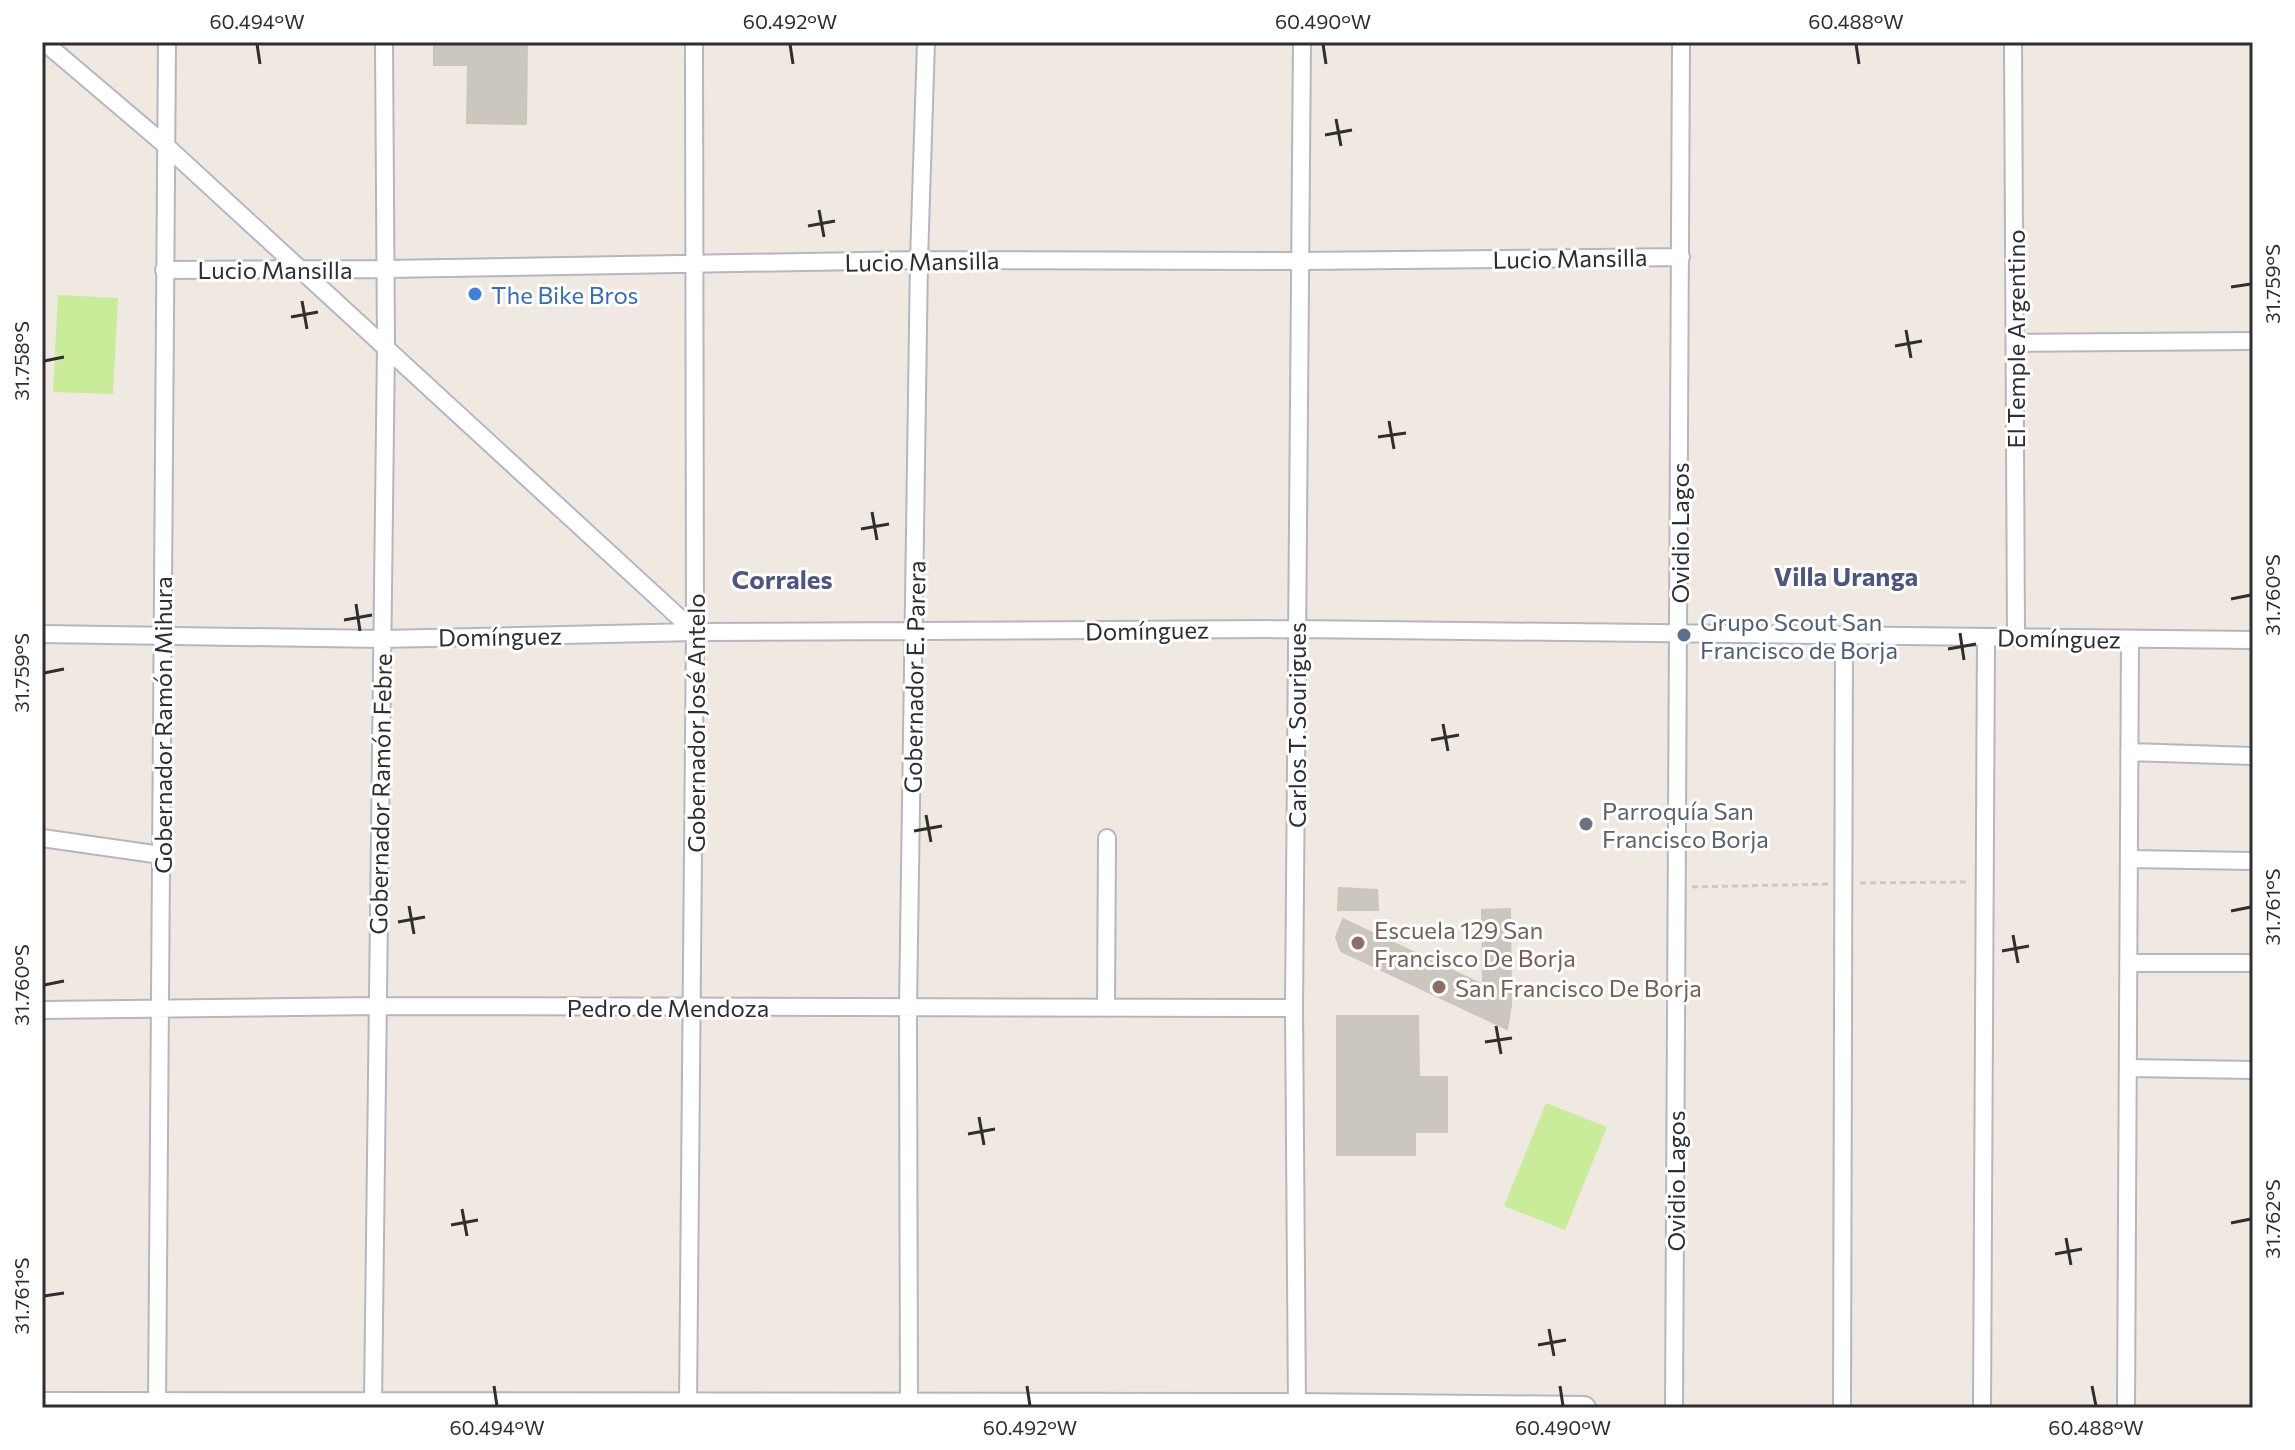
<svg xmlns="http://www.w3.org/2000/svg" width="2295" height="1450" font-family="Commissioner,sans-serif">
	<style>
		.pitch { fill: #c9ec9a }
		.building { fill: #cbc7bf; stroke: #cbc5ba; stroke-width: 2 }
		.lines { fill: none; stroke-linecap: round; stroke-linejoin: round }
		.street-casing { stroke: #b4b7c1; stroke-width: 20 }
		.secondary-casing { stroke: #b4b7c1; stroke-width: 26 }
		.path { stroke: #c9c9c9; stroke-width: 3; stroke-dasharray: 6 4; stroke-linecap: butt }
		.street { stroke: #fff; stroke-width: 16 }
		.secondary { stroke: #fff; stroke-width: 22 }
		.ticks { fill: none; stroke: #2e2e2e; stroke-width: 3 }
		.shop-dot { fill: #3f7fe0; stroke: #fff; stroke-width: 3 }
		.service-dot { fill: #5c6f8a; stroke: #fff; stroke-width: 3 }
		.worship-dot { fill: #6b7280; stroke: #fff; stroke-width: 3 }
		.education-dot { fill: #8d6e63; stroke: #fff; stroke-width: 3 }
		.labels { text-anchor: middle; dominant-baseline: central; stroke-width: 6; stroke-linejoin: round; paint-order: stroke }
		.street-label { font-size: 24px; fill: #2e2e2e; stroke: #fff }
		.shop-label { font-size: 24px; fill: #366cbe; stroke: #fff; text-anchor: start }
		.service-label { font-size: 24px; fill: #4e5e75; stroke: #fff; text-anchor: start }
		.worship-label { font-size: 24px; fill: #5b616d; stroke: #fff; text-anchor: start }
		.education-label { font-size: 24px; fill: #785e54; stroke: #fff; text-anchor: start }
		.neighbourhood-label { font-size: 26px; font-weight: bold; fill: #4d5680; stroke: #fff }
		.neatline { fill: none; stroke: #2e2e2e; stroke-width: 3 }
		.ticks-label { font-size: 20px; text-anchor: middle; fill: #2e2e2e }
	</style>
	<rect width="100%" height="100%" fill="#efe9e1"/>
	<path class="pitch" d="M58 295 118 298 113 394 53 392Z
		M1546 1103 1607 1127 1565 1230 1504 1206Z"/>
	<path class="building" d="M434 42H527L526 124 467 123 468 65H434Z
		M1339 888 1377 890 1378 910H1338Z
		M1510 909 1511 1005 1507 1029 1341 951 1336 937 1343 919 1483 985 1482 910Z
		M1337 1016H1418L1419 1077H1447V1132H1415V1155H1337Z"/>
	<g class="lines">
		<g class="street-casing">
			<path id="street" d="M44 42 164 144 695 632
				M2013 42 2016 637
				M164 270 385 269 919 260 1301 261 1681 257
				M2015 343 2253 341
				M42 634 382 639 695 632 1297 629 2253 640
				M2129 752 2253 756
				M42 838 161 855
				M2129 859 2253 861
				M2128 963H2253
				M1106 1008 1107 838
				M42 1010 378 1006 1294 1008
				M2128 1068 2253 1070
				M373 1403 386 345 384 42
				M688 1405 695 632 694 42
				M157 1408 167 42
				M909 1408 908 1008 919 260 926 42
				M1297 1408 1294 1008 1302 42
				M1674 1408 1681 42
				M1842 1408 1844 636
				M1982 1408 1986 637
				M2126 1408 2130 639"/>
		</g>
		<g class="secondary-casing">
			<path id="secondary" d="M42 1404 1297 1405 1584 1408"/>
		</g>
		<path class="path" d="M1860 883 1968 882
			M1692 887 1828 884"/>
		<use href="#street" class="street"/>
		<use href="#secondary" class="secondary"/>
	</g>
	<path class="ticks" d="M257 44 260 64M790 44 793 64M1323 44 1326 64M1856 44 1859 64M1336 119 1341 146M1325 135 1352 130M819 210 824 237M808 226 835 221M2231 287 2251 284M302 301 307 329M291 317 318 312M1906 330 1911 358M1895 346 1922 341M44 361 64 357M1389 421 1394 449M1378 437 1406 433M872 512 877 540M861 529 889 524M2231 599 2251 595M356 604 360 631M344 620 372 615M1960 633 1964 660M1948 649 1976 644M44 673 64 669M1443 724 1448 751M1431 740 1459 735M926 815 931 842M914 831 942 826M409 906 414 934M2231 911 2251 907M398 922 425 917M2013 935 2018 963M2002 951 2029 946M44 985 64 981M1496 1026 1501 1054M1485 1042 1512 1038M979 1117 984 1145M968 1134 995 1129M462 1209 467 1236M2231 1223 2251 1219M451 1225 478 1220M2066 1238 2071 1265M2055 1254 2082 1249M44 1296 64 1293M1549 1329 1554 1356M1538 1345 1566 1340M494 1386 497 1406M1027 1386 1030 1406M1560 1386 1563 1406M2092 1386 2096 1406"/>
	<circle class="shop-dot" cx="475" cy="294" r="8"/>
	<circle class="service-dot" cx="1684" cy="635" r="8"/>
	<circle class="worship-dot" cx="1586" cy="824" r="8"/>
	<g class="education-dot">
		<circle cx="1358" cy="943" r="8"/>
		<circle cx="1439" cy="987" r="8"/>
	</g>
	<g class="labels">
		<g class="street-label">
			<text transform="translate(1570 258) rotate(-1)">Lucio Mansilla</text>
			<text transform="translate(922 261) rotate(-1)">Lucio Mansilla</text>
			<text x="275" y="269">Lucio Mansilla</text>
			<text transform="translate(2015 339) rotate(-90)">El Temple Argentino</text>
			<text transform="translate(1679 533) rotate(-90)">Ovidio Lagos</text>
			<text transform="translate(1147 630) rotate(-1)">Domínguez</text>
			<text transform="translate(500 636) rotate(-1)">Domínguez</text>
			<text transform="translate(2059 638) rotate(1)">Domínguez</text>
			<text transform="translate(914 677) rotate(-89)">Gobernador E. Parera</text>
			<text transform="translate(695 723) rotate(-90)">Gobernador José Antelo</text>
			<text transform="translate(162 725) rotate(-90)">Gobernador Ramón Mihura</text>
			<text transform="translate(1296 725) rotate(-90)">Carlos T. Sourigues</text>
			<text transform="translate(380 794) rotate(-89)">Gobernador Ramón Febre</text>
			<text x="668" y="1007">Pedro de Mendoza</text>
			<text transform="translate(1675 1181) rotate(-90)">Ovidio Lagos</text>
		</g>
		<g class="shop-label">
			<text x="491" y="294">The Bike Bros</text>
		</g>
		<g class="service-label">
			<text x="1700" y="621">Grupo Scout San<tspan x="1700" dy="28">Francisco de Borja</tspan></text>
		</g>
		<g class="worship-label">
			<text x="1602" y="810">Parroquía San<tspan x="1602" dy="28">Francisco Borja</tspan></text>
		</g>
		<g class="education-label">
			<text x="1374" y="929">Escuela 129 San<tspan x="1374" dy="28">Francisco De Borja</tspan></text>
			<text x="1455" y="987">San Francisco De Borja</text>
		</g>
		<g class="neighbourhood-label">
			<text x="1846" y="575">Villa Uranga</text>
			<text x="782" y="578">Corrales</text>
		</g>
	</g>
	<rect width="2295" height="1450" fill="none" stroke="#ffffff" stroke-width="88"/>
	<rect x="44" y="44" width="2207" height="1362" class="neatline"/>
	<g class="ticks-label">
		<text x="257" y="29">60.494°W</text>
		<text x="790" y="29">60.492°W</text>
		<text x="1323" y="29">60.490°W</text>
		<text x="1856" y="29">60.488°W</text>
		<text transform="translate(2273 284) rotate(-90)" y="7">31.759°S</text>
		<text transform="translate(22 361) rotate(-90)" y="7">31.758°S</text>
		<text transform="translate(2273 595) rotate(-90)" y="7">31.760°S</text>
		<text transform="translate(22 673) rotate(-90)" y="7">31.759°S</text>
		<text transform="translate(2273 907) rotate(-90)" y="7">31.761°S</text>
		<text transform="translate(22 985) rotate(-90)" y="7">31.760°S</text>
		<text transform="translate(2273 1219) rotate(-90)" y="7">31.762°S</text>
		<text transform="translate(22 1296) rotate(-90)" y="7">31.761°S</text>
		<text x="497" y="1435">60.494°W</text>
		<text x="1030" y="1435">60.492°W</text>
		<text x="1563" y="1435">60.490°W</text>
		<text x="2096" y="1435">60.488°W</text>
	</g>
</svg>
